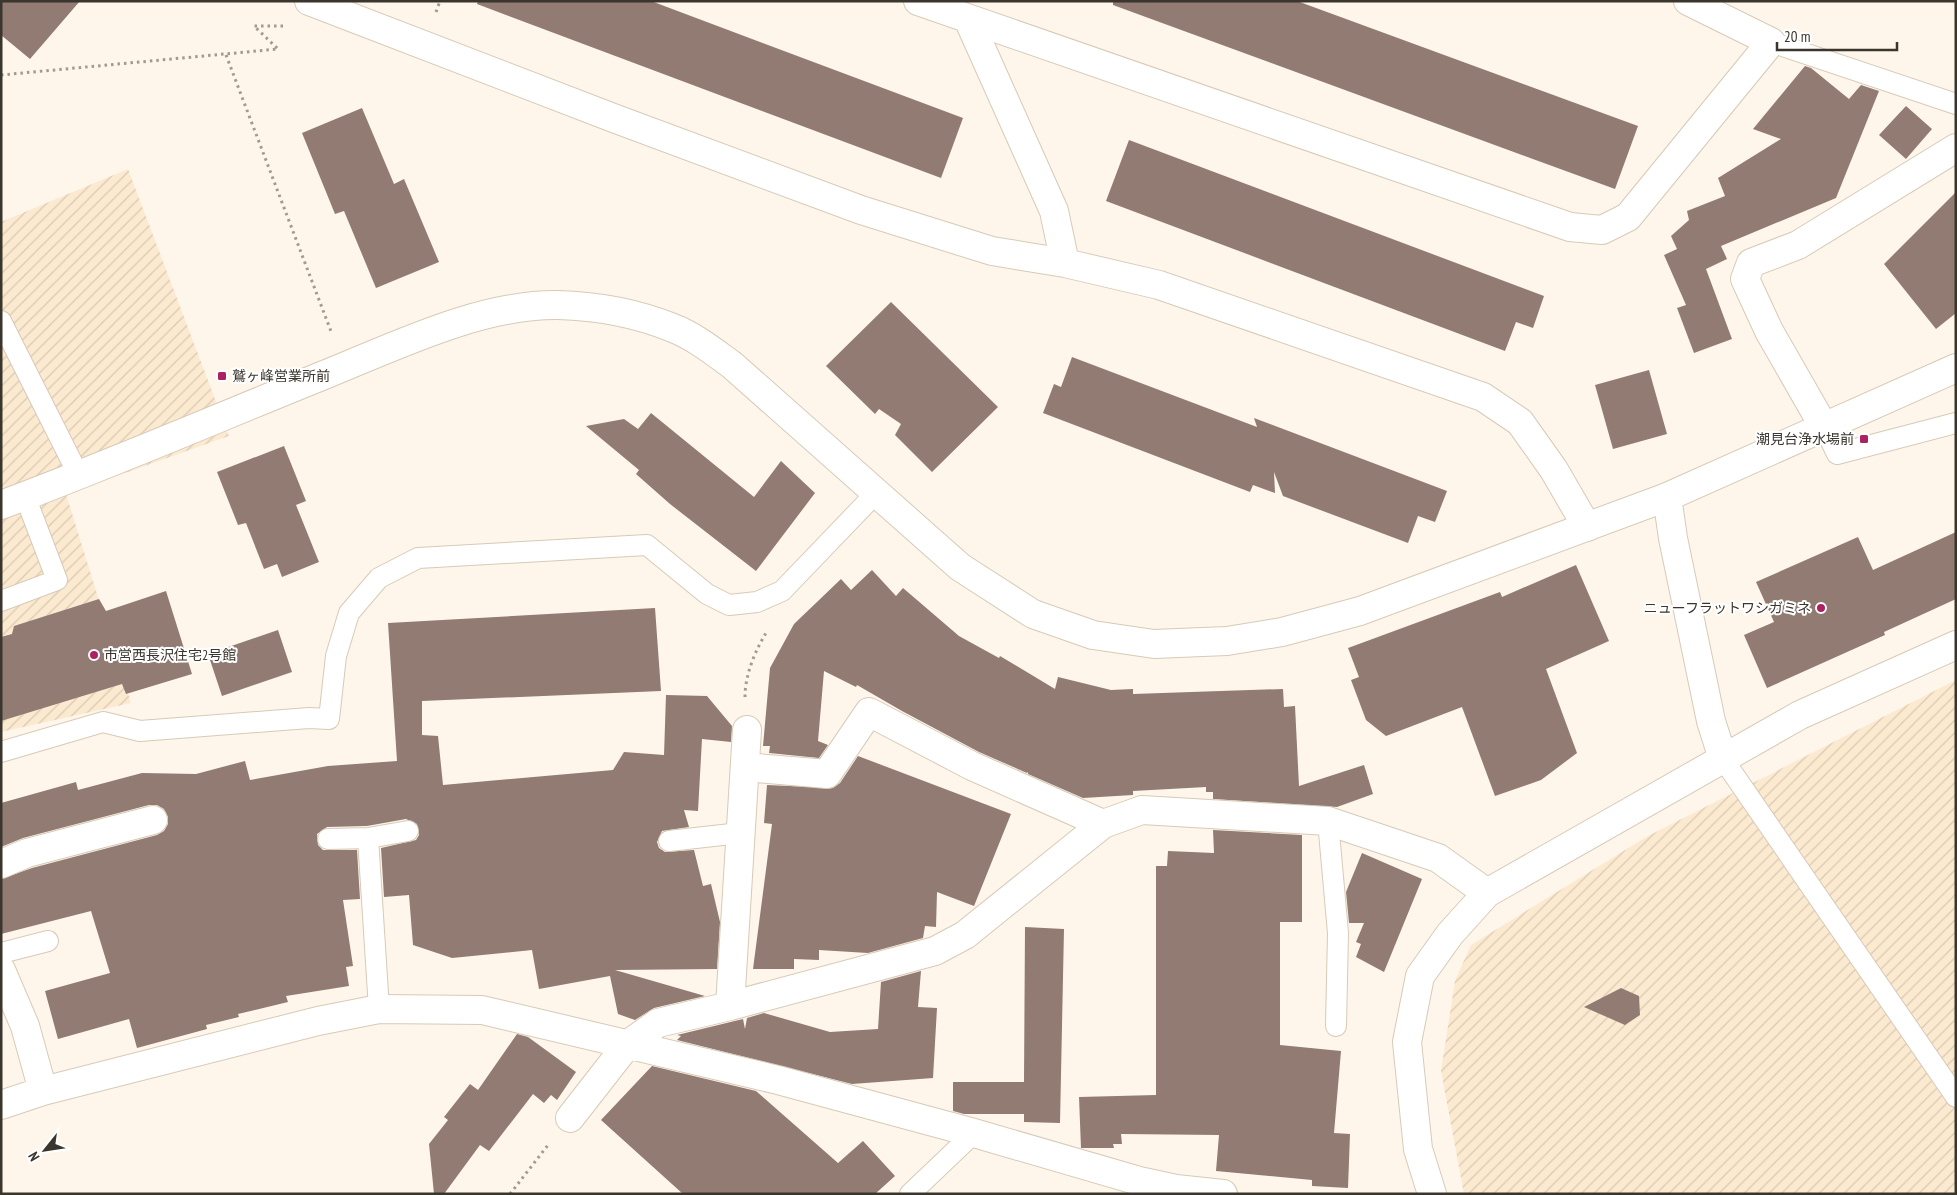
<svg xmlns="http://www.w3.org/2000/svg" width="1957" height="1195" font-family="'PT Sans Narrow','Noto Sans JP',sans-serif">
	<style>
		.industrial { fill: url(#industrial-furrows) }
		.building { fill: #917b73 }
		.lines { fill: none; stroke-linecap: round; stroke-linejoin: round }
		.service-casing { stroke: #d7cab7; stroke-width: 22 }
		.minor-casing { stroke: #d7cab7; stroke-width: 30 }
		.tertiary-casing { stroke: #d7cab7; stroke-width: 30 }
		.path { stroke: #a19a90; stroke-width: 3; stroke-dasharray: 2.5 4; stroke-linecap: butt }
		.service { stroke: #fff; stroke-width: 20 }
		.minor { stroke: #fff; stroke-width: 28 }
		.tertiary { stroke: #fff; stroke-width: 28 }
		.poi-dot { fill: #ac2162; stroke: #fff; stroke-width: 2 }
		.labels { text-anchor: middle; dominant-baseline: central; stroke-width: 4; stroke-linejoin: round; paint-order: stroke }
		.poi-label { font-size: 14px; fill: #3a352d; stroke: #fff; text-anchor: start }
	</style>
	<defs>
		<pattern id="industrial-furrows" width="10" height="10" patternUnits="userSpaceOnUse" patternTransform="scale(1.25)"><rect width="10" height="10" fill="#fcead0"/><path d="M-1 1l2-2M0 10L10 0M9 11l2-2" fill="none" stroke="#d9c9b3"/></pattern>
	</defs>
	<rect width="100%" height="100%" fill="#fef6ea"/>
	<path class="industrial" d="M128 169 229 436 66 494 131 703 1 732V222Z
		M1956 680V1194H1464L1441 1071 1455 981 1471 945 1648 836Z"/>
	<path class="building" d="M1 1H80L30 59 1 35Z
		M478 1H651L963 118 941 178 477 4Z
		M1113 1H1297L1638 126 1615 189 1113 5Z
		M1805 66 1811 68 1849 99 1861 85 1879 91 1836 198 1721 246 1727 259 1706 269 1732 339 1694 353 1677 308 1686 305 1664 255 1677 249 1671 236 1689 220 1687 211 1725 196 1718 178 1781 139 1753 129Z
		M1906 106 1932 129 1906 159 1879 135Z
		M362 108 394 184 404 179 439 262 376 288 344 211 335 214 302 133Z
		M1129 140 1544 296 1533 328 1516 322 1505 351 1106 201Z
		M1956 192V313L1936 329 1884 264Z
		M891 302 998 407 932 472 895 435 901 424 879 409 875 414 826 366Z
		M1072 357 1257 427 1254 418 1447 491 1435 522 1418 516 1408 543 1283 496 1274 472 1275 493 1253 485 1250 492 1043 413 1054 384 1061 387Z
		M1649 370 1667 434 1613 449 1595 385Z
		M651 413 754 497 781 461 815 493 756 571 670 504 636 474 639 470 586 426 624 419 638 429Z
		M284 446 306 501 296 505 319 562 282 577 277 564 264 569 246 523 238 525 217 472Z
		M1956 532V599L1884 632 1885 635 1767 688 1744 635 1774 622 1756 582 1858 537 1873 570Z
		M1576 565 1609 641 1546 669 1577 753 1541 780 1495 796 1462 707 1386 736 1366 720 1351 680 1359 677 1348 648 1500 592 1502 597Z
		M872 570 896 596 903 588 959 636 999 658 1000 656 1055 689 1058 677 1111 690 1133 689V694L1283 689 1284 707 1295 706 1299 786 1364 765 1373 794 1337 807 1213 799V792H1206V787L1133 791V795L1083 798 1028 774V772L1027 773 979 752 902 711 857 685 856 687 824 671 818 741 828 745 819 758 769 753 770 746H763L770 668 794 624 841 579 851 590Z
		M166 591 192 674 126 694 122 684 1 721V637L12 634 14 626 99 599 106 611Z
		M655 608 661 691 422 701V735L438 736 443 785 613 770 624 752 664 755 666 695 707 696 732 726 731 742 702 739 698 811 684 810 689 827 662 831 657 842 659 848 665 852 694 850 703 886 711 884 720 922 717 969 615 970 705 996 654 1008 635 1020 618 1014 610 976 539 989 532 950 452 958 413 945 409 895 384 897 381 848 416 840 419 835 417 824 406 819 367 826 327 827 317 834 318 845 323 850H357L360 899 343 900 353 966 346 967 349 986 286 996 288 1002 238 1014 239 1017 206 1025 207 1029 137 1048 129 1019 58 1039 45 991 110 973 91 911 1 934V879L32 868 157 835 164 831 168 824V817L164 809 157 805H149L23 838 1 847V803L76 782 78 790 142 773 196 774 245 761 250 780 328 766 397 761 388 623Z
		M278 630 292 672 222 696 208 654Z
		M858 756 1011 814 974 906 937 892 936 927 925 926 923 938 868 953 819 950V960L794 959V969H753L772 824 764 823 767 785 833 788 840 783Z
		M1213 830 1302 835V922H1280V1045L1341 1051 1334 1133 1350 1134 1348 1188 1312 1186V1180L1216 1171 1219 1135 1121 1134 1122 1144H1113L1114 1148H1081L1079 1097 1156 1095V866H1167L1168 851 1214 853Z
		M1362 853 1422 879 1384 972 1356 957 1361 944 1356 942 1364 923H1349L1346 892Z
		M1025 927 1064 929 1060 1123 1024 1122V1114H964L953 1111V1082H1024Z
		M921 971 918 1007 937 1008 933 1078 852 1084 677 1040 681 1036 677 1035 743 1019 745 1029 747 1018 764 1013 830 1032 878 1029 881 982Z
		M1621 988 1639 996 1640 1015 1625 1025 1584 1007Z
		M517 1034 528 1037 576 1072 557 1100 551 1095 544 1103 533 1094 489 1151 480 1145 444 1194H434L429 1144 448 1120 444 1117 470 1084 478 1090Z
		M652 1066 756 1091 838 1163 863 1141 895 1176 875 1194H683L601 1120Z"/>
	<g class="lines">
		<g class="service-casing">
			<path id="service" d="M1771 42 1956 104
				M1 321 78 474
				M1824 427 1837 454 1956 423
				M1 601 57 580 25 496
				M1 752 103 722 140 731 309 718 329 719 336 656 349 613 379 578 418 558 647 545 707 594 729 605 757 602 782 591 877 492
				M1723 759 1956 1097
				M1328 821 1338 933 1336 1026
				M368 838 379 1009
				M328 839 368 838 408 831
				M669 841 740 833
				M1 953 48 941
				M910 1194 974 1133"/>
		</g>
		<g class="minor-casing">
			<path id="minor" d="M309 1 616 119 861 210 992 251 1065 263 1159 285 1483 397 1520 422 1554 470 1587 527
				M918 1 1570 227 1602 230 1628 217 1771 42 1688 1
				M969 21 1054 211 1065 263
				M1824 427 1769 331 1745 279 1751 263 1798 245 1956 148
				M1667 497 1673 538 1711 721 1723 759
				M745 767 827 774 869 712 972 766 1103 824
				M1 864 27 853 153 820
				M1 970 25 1026 43 1091
				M730 1006 747 730
				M1 1105 43 1091 318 1021 379 1009 482 1010 778 1080 974 1133 1139 1181 1176 1189 1223 1194
				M570 1118 627 1045 658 1023 730 1006 935 951 965 935 1103 824 1142 810 1328 821 1438 858 1487 893
				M1432 1194 1418 1149 1407 1042 1420 976 1450 934 1487 893 1800 715 1956 645"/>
		</g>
		<g class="tertiary-casing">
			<path id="tertiary" d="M1 505C111 464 220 417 329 373 398 345 482 304 558 305 597 306 636 313 673 328 694 336 714 352 732 365L960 567 1033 614 1093 635 1154 644 1227 641 1282 632 1360 611 1667 497 1956 368"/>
		</g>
		<path class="path" d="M436 12 440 1
			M226 55 332 334
			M1 75 278 49 254 26H286
			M745 697C745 675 755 651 766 633
			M510 1194 548 1145"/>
		<use href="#service" class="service"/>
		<use href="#minor" class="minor"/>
		<use href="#tertiary" class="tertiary"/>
	</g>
	<g class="poi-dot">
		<rect x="217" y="371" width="10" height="10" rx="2.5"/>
		<rect x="1859" y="434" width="10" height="10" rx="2.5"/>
		<circle cx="1821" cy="608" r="5"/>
		<circle cx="94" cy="655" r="5"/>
	</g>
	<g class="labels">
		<g class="poi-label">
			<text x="232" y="376">鷲ヶ峰営業所前</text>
			<text x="1854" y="439" text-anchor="end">潮見台浄水場前</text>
			<text x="1811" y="608" text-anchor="end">ニューフラットワシガミネ</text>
			<text x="104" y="655">市営西長沢住宅2号館</text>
		</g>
	</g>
	<rect width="1957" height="1195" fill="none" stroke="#3a352d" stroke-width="5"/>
	<g transform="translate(45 1150) rotate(240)" stroke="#ffffff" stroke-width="4" paint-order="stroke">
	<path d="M0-4L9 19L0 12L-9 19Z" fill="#3a352d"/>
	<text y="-8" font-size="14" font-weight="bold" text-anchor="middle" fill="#3a352d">N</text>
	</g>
	<path d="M1777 42v8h120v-8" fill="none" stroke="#3a352d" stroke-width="2.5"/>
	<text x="1784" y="42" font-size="15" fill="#3a352d" stroke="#ffffff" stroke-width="4" paint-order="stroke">20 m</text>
</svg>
